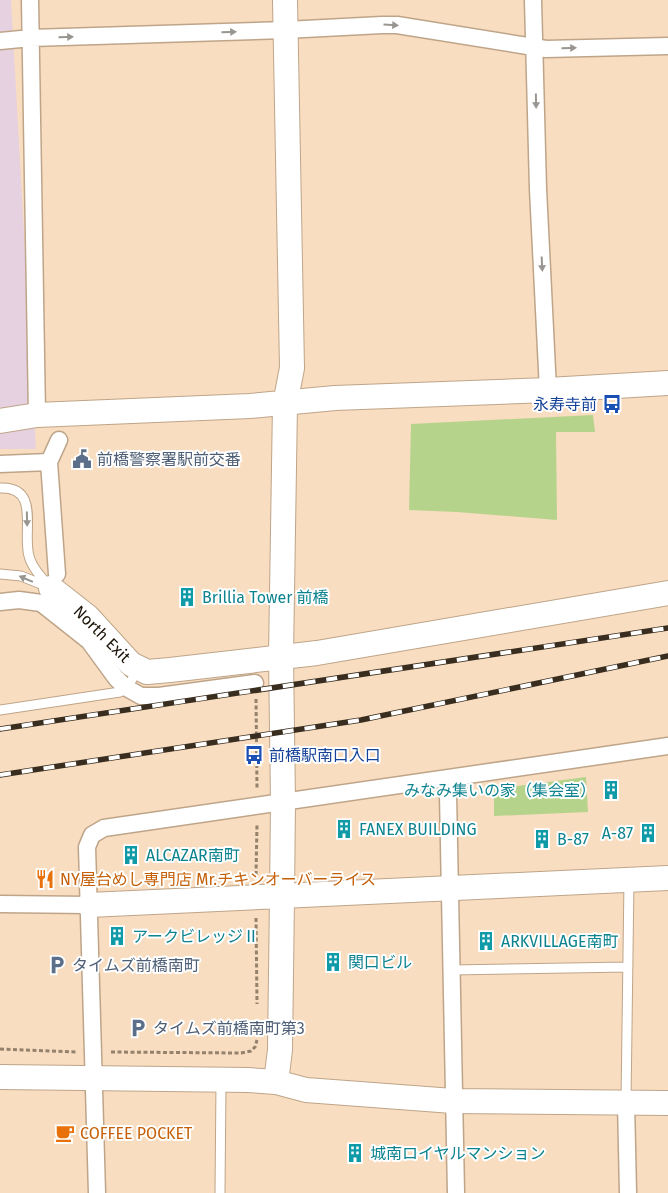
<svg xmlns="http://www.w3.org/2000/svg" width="668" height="1193" font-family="'Fira Sans','Noto Sans JP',sans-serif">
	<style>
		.commercial { fill: #e6d1e0 }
		.green { fill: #b6d38c }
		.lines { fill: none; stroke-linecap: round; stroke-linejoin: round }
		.lane-casing { stroke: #bea589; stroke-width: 11 }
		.street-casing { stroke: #bea589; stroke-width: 19 }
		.secondary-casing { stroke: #bea589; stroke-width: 26 }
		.path { stroke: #94826d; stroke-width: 3; stroke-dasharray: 4 2.5; stroke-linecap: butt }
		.lane { stroke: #fff; stroke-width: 9 }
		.street { stroke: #fff; stroke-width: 16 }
		.secondary { stroke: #fff; stroke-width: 24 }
		.rail-casing { stroke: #382d1f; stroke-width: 5.5 }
		.rail { stroke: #fff; stroke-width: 4; stroke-dasharray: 11; stroke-linecap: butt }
		.oneway { fill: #999590 }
		.labels { text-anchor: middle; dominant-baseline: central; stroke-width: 4; stroke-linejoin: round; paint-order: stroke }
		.transit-label { font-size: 16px; fill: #164399; stroke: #fff; text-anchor: end }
		.service-label { font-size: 16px; fill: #4e5e75; stroke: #fff; text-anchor: start }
		.culture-label { font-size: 16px; fill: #0d838f; stroke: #fff; text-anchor: start }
		.street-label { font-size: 16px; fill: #1c1308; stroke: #fff }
		.food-label { font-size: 16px; fill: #c56008; stroke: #fff; text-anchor: start }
	</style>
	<rect width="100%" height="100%" fill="#f8ddc0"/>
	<path class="commercial" d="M0 0H11L36 449H0Z"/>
	<path class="green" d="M593 415 595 432H556L557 520 457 512 409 510 411 424Z
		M586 777 588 812 494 816V789Z"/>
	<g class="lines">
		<g class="lane-casing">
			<path id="lane" d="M0 488C41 486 22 532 29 556 32 568 42 578 51 588
				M0 574 21 576 51 588
				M0 710 120 692 131 681 138 669
				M451 970 628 967
				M626 1102 629 880
				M220 1193 221 1082"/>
		</g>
		<g class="street-casing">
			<path id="street" d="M30 0 37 415
				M533 0 538 189 548 390
				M0 41 31 38 285 30 382 25H397L546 49 668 46
				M49 462 57 574
				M0 464 49 462 59 440
				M0 602 19 600 41 603 89 641 116 678 125 687 141 696H159L255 683
				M446 779 448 794 456 1193
				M0 904 89 905
				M626 1102 628 1193
				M97 1193 87 847 92 835 104 828 668 746"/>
		</g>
		<g class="secondary-casing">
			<path id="secondary" d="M0 421 37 415 250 406 335 398 548 390 668 383
				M51 588 88 617 131 664 147 672 170 670 317 653 668 593
				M89 905 668 878
				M0 1077 248 1080 276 1082 306 1090 453 1101 668 1103
				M276 1082 280 1050 282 897 283 801 281 656 285 404 292 368 285 0"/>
		</g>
		<path class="path" d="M256 699 257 788
			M256 875 257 824
			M256 918 257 1004
			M0 1049 77 1052
			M111 1052 241 1053 251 1051 255 1047 257 1040"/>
		<use href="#lane" class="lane"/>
		<use href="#street" class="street"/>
		<use href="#secondary" class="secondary"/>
		<g class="rail-casing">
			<path id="rail" d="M0 729 668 628
				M0 775 361 720 668 656"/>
		</g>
		<use href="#rail" class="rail"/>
	</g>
	<defs><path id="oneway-solid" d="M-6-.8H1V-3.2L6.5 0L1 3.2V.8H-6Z" transform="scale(1.25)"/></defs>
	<g class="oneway">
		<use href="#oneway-solid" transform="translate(391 25) rotate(3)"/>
		<use href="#oneway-solid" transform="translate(229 32) rotate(-2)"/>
		<use href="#oneway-solid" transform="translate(66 37) rotate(-2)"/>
		<use href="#oneway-solid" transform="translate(569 48) rotate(-1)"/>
		<use href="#oneway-solid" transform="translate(536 101) rotate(89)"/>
		<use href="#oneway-solid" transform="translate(542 264) rotate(87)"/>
		<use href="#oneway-solid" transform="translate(27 519) rotate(89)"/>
		<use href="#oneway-solid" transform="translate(26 579) rotate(-157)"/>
	</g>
	<defs>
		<g id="bus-bare" transform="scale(1.5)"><path d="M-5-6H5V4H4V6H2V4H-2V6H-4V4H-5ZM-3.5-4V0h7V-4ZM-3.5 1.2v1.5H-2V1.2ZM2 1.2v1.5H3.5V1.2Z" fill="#1a4fb4" stroke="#fff" stroke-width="2.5" paint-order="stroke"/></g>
		<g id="civic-bare" transform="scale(1.5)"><path d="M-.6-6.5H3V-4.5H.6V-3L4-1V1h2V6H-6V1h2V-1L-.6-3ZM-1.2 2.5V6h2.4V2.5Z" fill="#5c6f8a" stroke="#fff" stroke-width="2.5" paint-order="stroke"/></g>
		<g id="building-bare" transform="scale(1.5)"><path d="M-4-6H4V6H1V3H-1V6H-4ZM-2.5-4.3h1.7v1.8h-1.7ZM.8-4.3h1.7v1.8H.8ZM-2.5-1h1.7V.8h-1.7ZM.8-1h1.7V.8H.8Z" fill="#0f9aa8" stroke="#fff" stroke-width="2.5" paint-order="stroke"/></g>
		<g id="restaurant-bare" transform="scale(1.5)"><path d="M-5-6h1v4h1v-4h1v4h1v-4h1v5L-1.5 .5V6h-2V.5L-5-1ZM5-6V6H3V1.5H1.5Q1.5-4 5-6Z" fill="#e8710a" stroke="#fff" stroke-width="2.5" paint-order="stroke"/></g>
		<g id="parking-bare" transform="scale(1.5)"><path d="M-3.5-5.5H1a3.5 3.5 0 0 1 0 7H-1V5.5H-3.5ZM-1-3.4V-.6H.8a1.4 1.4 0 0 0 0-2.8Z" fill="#5c6f8a" stroke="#fff" stroke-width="2.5" paint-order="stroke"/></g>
		<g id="cafe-bare" transform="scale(1.5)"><path d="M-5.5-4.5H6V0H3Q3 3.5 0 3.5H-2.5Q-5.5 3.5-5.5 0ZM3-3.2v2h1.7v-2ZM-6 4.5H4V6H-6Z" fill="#e8710a" stroke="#fff" stroke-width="2.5" paint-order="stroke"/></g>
	</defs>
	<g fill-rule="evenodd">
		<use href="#bus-bare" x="612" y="404"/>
		<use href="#civic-bare" x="82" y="459"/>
		<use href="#building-bare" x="187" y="597"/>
		<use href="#bus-bare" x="254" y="755"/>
		<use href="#building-bare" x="611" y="790"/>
		<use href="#building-bare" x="344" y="829"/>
		<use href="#building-bare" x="648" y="833"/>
		<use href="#building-bare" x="542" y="839"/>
		<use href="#building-bare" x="131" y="855"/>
		<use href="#restaurant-bare" x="45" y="879"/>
		<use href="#building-bare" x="117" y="936"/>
		<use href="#building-bare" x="486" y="941"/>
		<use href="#building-bare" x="333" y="962"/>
		<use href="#parking-bare" x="57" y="965"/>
		<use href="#parking-bare" x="138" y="1028"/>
		<use href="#cafe-bare" x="65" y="1133"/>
		<use href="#building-bare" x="355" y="1153"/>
	</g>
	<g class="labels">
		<g class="transit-label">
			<text x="597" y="404">永寿寺前</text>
			<text x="269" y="755" text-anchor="start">前橋駅南口入口</text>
		</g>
		<g class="service-label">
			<text x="97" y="459">前橋警察署駅前交番</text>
			<text x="72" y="965">タイムズ前橋南町</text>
			<text x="153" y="1028">タイムズ前橋南町第3</text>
		</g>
		<g class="culture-label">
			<text x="202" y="597">Brillia Tower 前橋</text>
			<text x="596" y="790" text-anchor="end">みなみ集いの家（集会室）</text>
			<text x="359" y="829">FANEX BUILDING</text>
			<text x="633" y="833" text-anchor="end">A-87</text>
			<text x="557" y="839">B-87</text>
			<text x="146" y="855">ALCAZAR南町</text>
			<text x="132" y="936">アークビレッジⅡ</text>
			<text x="501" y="941">ARKVILLAGE南町</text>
			<text x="348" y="962">関口ビル</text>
			<text x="370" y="1153">城南ロイヤルマンション</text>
		</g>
		<g class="street-label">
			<text transform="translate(102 634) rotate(45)">North Exit</text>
		</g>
		<g class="food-label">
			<text x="60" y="879">NY屋台めし専門店 Mr.チキンオーバーライス</text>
			<text x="80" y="1133">COFFEE POCKET</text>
		</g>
	</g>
</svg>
